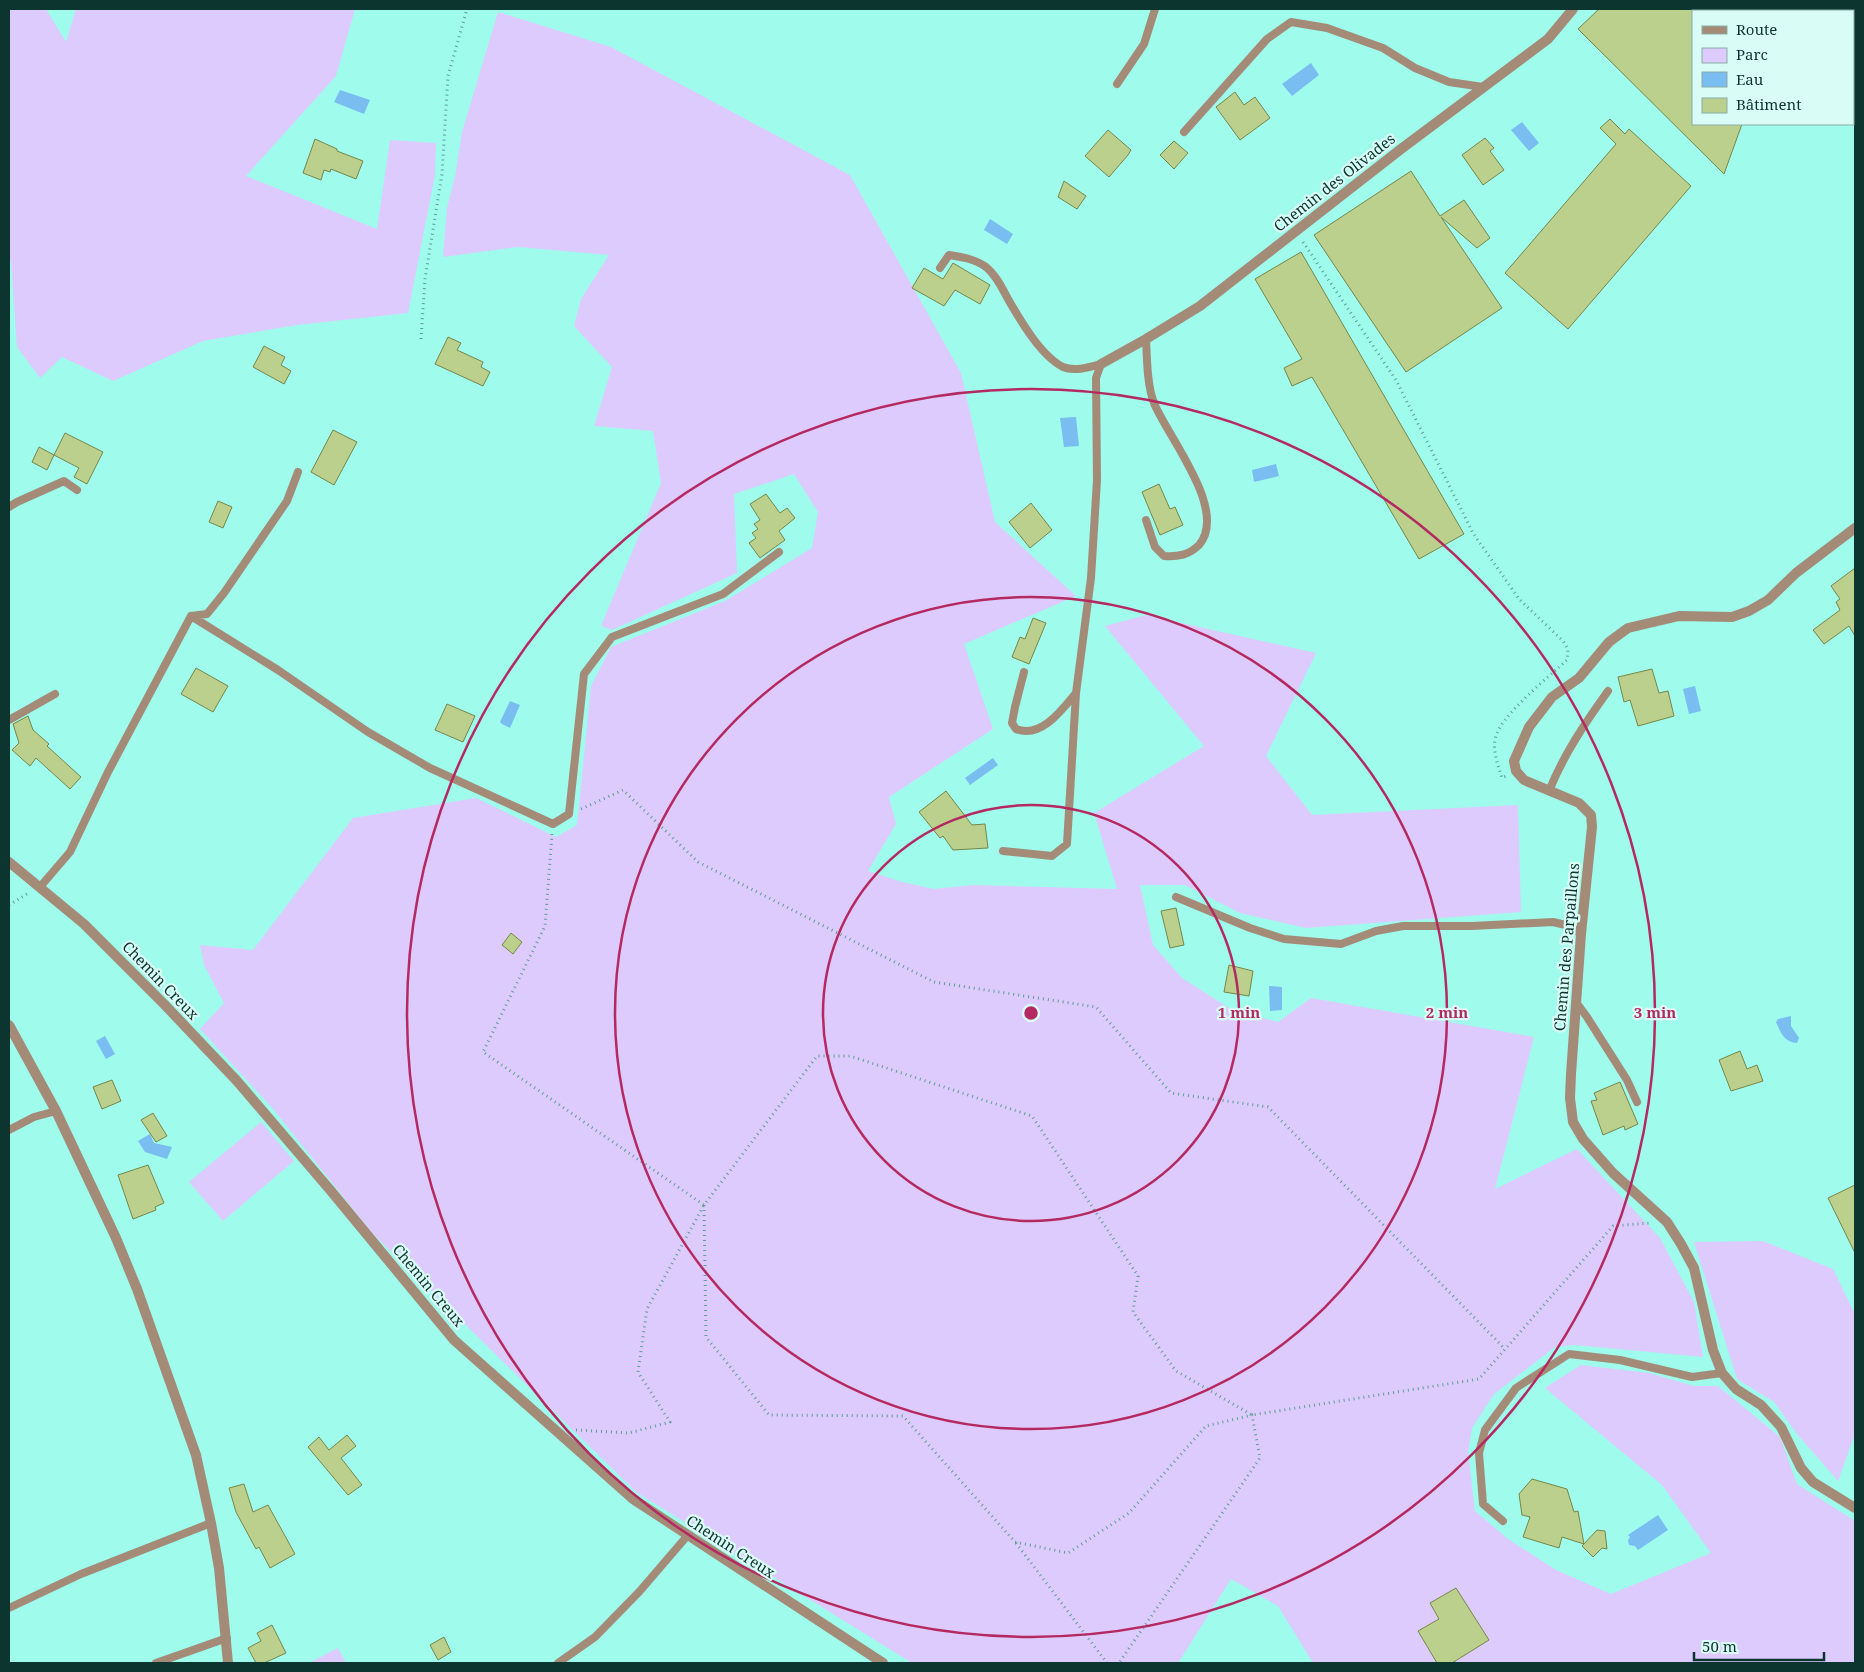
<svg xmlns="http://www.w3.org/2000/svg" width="1864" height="1672" font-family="'Noto Serif',serif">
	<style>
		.green { fill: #decbfd }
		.water { fill: #79bdf1 }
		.building { fill: #bcd08e; stroke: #758748 }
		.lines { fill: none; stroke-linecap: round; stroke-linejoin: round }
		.path { stroke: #5ca095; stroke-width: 3; stroke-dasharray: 1 4; stroke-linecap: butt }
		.lane { stroke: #a38b77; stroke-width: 8 }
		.street { stroke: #a38b77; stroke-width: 10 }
		.ring { fill: none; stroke: #b52961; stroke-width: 2.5 }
		.labels { text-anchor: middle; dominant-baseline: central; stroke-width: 4.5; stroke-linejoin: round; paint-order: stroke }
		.street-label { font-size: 15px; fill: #0d3530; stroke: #dafcf6 }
		.centre { fill: #b52961; stroke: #dafcf6; stroke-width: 2.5 }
		.ring-label { font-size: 15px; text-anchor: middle; font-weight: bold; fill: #b52961; stroke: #dafcf6; stroke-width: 4.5; stroke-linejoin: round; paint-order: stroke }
	</style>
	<rect width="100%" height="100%" fill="#9ffbeb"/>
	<path class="green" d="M9 9H46L66 42 76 9H355L336 76 246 176 377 229 390 140 436 143 435 175 408 313 297 325 203 341 113 381 62 357 40 378 17 347 11 262 9 259Z
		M498 12 611 47 850 175 961 373 995 522 1076 596 964 644 993 729 889 797 896 824 868 871 902 882 933 889 974 885 1117 889 1094 813 1204 746 1105 626 1146 615 1316 653 1266 756 1312 815 1518 805 1521 912 1306 928 1240 913 1185 885H1140L1153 945 1182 978 1232 1010 1278 1022 1311 998 1534 1037 1495 1189 1577 1149 1660 1238 1694 1302 1703 1357 1575 1345 1555 1347 1494 1394 1472 1428 1468 1452 1475 1511 1508 1539 1556 1570 1611 1594 1711 1553 1662 1485 1545 1388 1581 1365 1649 1373 1694 1386H1718L1780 1437 1797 1484 1855 1521V1663H1313L1278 1606 1231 1579 1178 1663H912L636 1492 372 1233 274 1110 200 1029 224 1003 204 965 200 945 253 950 353 818 476 798 556 837 577 825 591 686 611 647 725 601 812 548 818 512 794 474 734 494 737 573 612 630 601 626 661 483 653 431 594 426 612 367 574 326 581 299 609 255 518 247 443 257 447 208 455 177 462 132Z
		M261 1122 294 1161 223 1221 189 1182Z
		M1763 1241 1833 1269 1855 1314V1434L1838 1481 1797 1434 1774 1402 1737 1379 1694 1242Z
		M338 1648 346 1663H309Z"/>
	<path class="water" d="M1311 63 1319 75 1292 96 1282 84Z
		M340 90 370 100 364 114 334 102Z
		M1522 122 1539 143 1529 151 1511 130Z
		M990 219 1013 234 1007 244 984 230Z
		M1076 417 1079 446 1064 447 1060 418Z
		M1276 464 1279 476 1254 482 1252 470Z
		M1695 686 1701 711 1689 714 1683 689Z
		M510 701 520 705 510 728 502 724 500 722Z
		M993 758 998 765 970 785 965 778Z
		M1269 986 1282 987V1010L1270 1011Z
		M1791 1016V1026L1799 1038 1797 1043C1784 1042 1781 1033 1776 1022L1778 1019Z
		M105 1036 115 1054 106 1059 96 1041Z
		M150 1134 154 1143 172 1147 167 1159 145 1152 138 1141Z
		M1658 1515 1668 1530 1638 1550 1635 1546 1629 1545 1628 1540 1630 1537 1628 1535Z"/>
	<path class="building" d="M1599 9H1693V124H1742L1724 174 1578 29Z
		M1235 92 1244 105 1255 97 1270 118 1240 140 1216 107Z
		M1610 119 1625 134 1629 129 1691 186 1568 329 1505 273 1616 144 1600 128Z
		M1108 130 1131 150 1128 155 1109 177 1085 156Z
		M1485 138 1494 148 1490 151 1504 170 1483 185 1462 155Z
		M315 139 337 149V151L363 161 356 179 331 169 330 172 324 170 321 180 303 173Z
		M1174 141 1188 153 1174 169 1160 155Z
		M1411 171 1440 216 1464 200 1490 238 1477 248 1441 217 1502 308 1406 372 1314 235Z
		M1064 181 1086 196 1077 209 1058 197Z
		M1301 252 1464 534 1419 559 1312 377 1292 386 1284 368 1302 359 1255 279Z
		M953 263 990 285 980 304 955 290 944 306 912 288 924 268 943 279Z
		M448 337 461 343 457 350 483 362 481 367 490 372 483 386 435 364Z
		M264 346 285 357 281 365 291 371 284 384 253 367Z
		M333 430 357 442 334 485 311 472Z
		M65 433 103 452 87 484 74 477 79 468 54 455Z
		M39 447 54 455 47 470 32 462Z
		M1159 484 1170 509 1175 507 1183 525 1160 535 1142 492Z
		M766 494 780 513 787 508 795 518 779 531 785 540 760 558 749 543 756 538 752 533 758 529 754 524 760 520 750 504Z
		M218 501 232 507 223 528 209 522Z
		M1031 503 1052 530 1030 548 1009 522Z
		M1855 568V636L1849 626 1824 644 1813 630 1840 610 1836 602 1840 599 1831 586Z
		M1033 618 1046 623 1029 664 1012 657 1020 637 1025 639Z
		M196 668 228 686 213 712 181 694Z
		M1652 669 1659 693 1668 691 1674 716 1638 726 1630 700 1624 702 1618 677Z
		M447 704 475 716 463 742 435 730Z
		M28 716 33 730 49 744 47 746 81 777 70 789 36 758 30 766 12 750 19 743 13 724Z
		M946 791 972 825 985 824 988 848 953 850 943 836 940 838 919 812Z
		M1176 908 1184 945 1170 948 1161 911Z
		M511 933 522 942 513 954 502 945Z
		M1229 965 1253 971 1249 996 1224 992Z
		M1740 1051 1747 1069 1757 1065 1763 1081 1731 1091 1719 1060Z
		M112 1080 121 1101 102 1109 93 1087Z
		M1620 1082 1638 1124 1625 1130 1624 1126 1603 1135 1591 1101 1597 1100 1594 1093Z
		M153 1113 167 1136 156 1142 141 1120Z
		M148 1165 164 1203 155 1207 156 1210 133 1219 118 1175Z
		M1855 1185V1253L1828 1198Z
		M347 1435 356 1446 341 1458 362 1485 348 1495 308 1447 319 1437 329 1450Z
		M1532 1479 1567 1489 1574 1512 1578 1511 1584 1544 1562 1537 1559 1548 1523 1537 1530 1517 1522 1515 1519 1494Z
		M244 1484 253 1512 268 1505 295 1554 270 1568 259 1547 256 1549 236 1512 229 1488Z
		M1597 1530 1605 1531 1607 1549 1602 1548 1593 1557 1582 1546Z
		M1456 1588 1489 1640 1452 1663H1437L1418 1631 1439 1619 1430 1603Z
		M272 1625 286 1653 264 1663H256L248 1648 261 1641 257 1633Z
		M444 1637 451 1652 438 1660 430 1645Z"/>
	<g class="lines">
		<path class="path" d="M1303 242 1396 380 1473 533 1519 599 1563 641 1568 649 1567 660C1550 676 1497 718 1495 740 1493 753 1498 765 1502 778L1506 776
			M421 339 425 279 442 174 448 76 467 9
			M581 809 623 790 698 862 934 982 1096 1007 1171 1093 1268 1107 1505 1349
			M552 834 545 926 483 1052 704 1205 817 1056H850L1032 1116 1138 1276 1133 1312 1176 1371 1252 1415 1479 1379 1613 1226 1649 1223
			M9 905 27 894
			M704 1205 706 1337 769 1415 903 1416 1015 1542 1068 1553 1129 1513 1206 1426 1252 1415 1260 1458 1119 1663
			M576 1430 629 1433 670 1422 638 1372 647 1309 704 1205
			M1016 1543 1107 1663"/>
		<path class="lane" d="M1117 84 1144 44 1155 9
			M1184 132 1267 39 1291 22 1327 28 1383 48 1415 68 1449 82 1483 87
			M940 268 949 255C962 257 975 259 986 267 996 275 1002 288 1008 299 1020 320 1041 356 1063 367 1074 372 1090 367 1101 364
			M9 507 17 502 64 481 77 490
			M1146 520 1155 547 1164 556C1178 557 1189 555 1199 545 1229 510 1167 436 1154 403 1147 385 1147 358 1146 339
			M191 616 207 614 224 593 287 501 298 472
			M1024 672 1015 707 1012 723 1016 729C1041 739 1062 710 1076 693
			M9 720 55 694
			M1549 791C1564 754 1585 723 1608 691
			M1003 851 1052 856 1067 844 1076 693 1091 578 1097 480 1096 378 1101 364
			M40 887 70 852 108 772 191 616 278 670 368 732 430 768 553 824 569 814 584 674 612 637 723 594 779 552
			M1176 897 1250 928 1284 939 1341 944 1376 931 1403 926H1472L1553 922 1570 926 1581 934
			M1576 1002 1587 1017 1627 1080 1637 1102
			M9 1130 34 1117 56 1111
			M1503 1521 1483 1504 1479 1453 1485 1430 1516 1388 1569 1354 1620 1360 1692 1377 1722 1373
			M9 1608 81 1574 211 1523
			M156 1663 227 1638
			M558 1663 595 1637 639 1592 688 1535"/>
		<path class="street" d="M1101 364 1146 339 1200 306 1401 149 1548 39 1573 9
			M1855 528 1796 573 1768 600 1749 611 1732 617 1679 616 1628 628 1609 642 1579 678 1552 697 1529 727 1514 761 1516 771 1524 780 1579 803 1591 815 1592 827 1581 934 1571 1074 1570 1098 1573 1122 1583 1139 1613 1173 1667 1222 1681 1244 1694 1268 1713 1350 1722 1373 1736 1389 1761 1405 1781 1427 1801 1468 1813 1482 1855 1508
			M9 862 84 924 164 1004 237 1081 331 1191 454 1340 633 1499 883 1663
			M9 1025 56 1111 116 1238 137 1289 196 1455 211 1523 219 1568 228 1663"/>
	</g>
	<g class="ring">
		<circle cx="1031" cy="1013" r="208"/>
		<circle cx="1031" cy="1013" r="416"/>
		<circle cx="1031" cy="1013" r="624"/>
	</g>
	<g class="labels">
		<g class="street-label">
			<text transform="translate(1334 182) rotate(-38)">Chemin des Olivades</text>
			<text transform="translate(1566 947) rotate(-85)">Chemin des Parpaillons</text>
			<text transform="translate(161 980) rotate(46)">Chemin Creux</text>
			<text transform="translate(429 1285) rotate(50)">Chemin Creux</text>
			<text transform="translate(731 1546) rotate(33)">Chemin Creux</text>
		</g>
	</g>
	<circle cx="1031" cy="1013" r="8" class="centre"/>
	<g class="ring-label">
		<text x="1239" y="1018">1 min</text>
		<text x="1447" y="1018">2 min</text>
		<text x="1655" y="1018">3 min</text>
	</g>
	<rect width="1864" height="1672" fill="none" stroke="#0d3530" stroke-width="20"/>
	<rect x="1692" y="10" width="162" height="115" fill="#dafcf6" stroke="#88aca7"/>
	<rect x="1702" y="26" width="25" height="8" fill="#a38b77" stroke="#88aca7"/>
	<text x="1736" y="35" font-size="15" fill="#0d3530">Route</text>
	<rect x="1702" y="48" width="25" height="15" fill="#decbfd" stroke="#88aca7"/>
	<text x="1736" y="60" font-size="15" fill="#0d3530">Parc</text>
	<rect x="1702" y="72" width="25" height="15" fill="#79bdf1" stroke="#88aca7"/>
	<text x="1736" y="85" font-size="15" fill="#0d3530">Eau</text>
	<rect x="1702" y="98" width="25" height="15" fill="#bcd08e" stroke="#88aca7"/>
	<text x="1736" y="110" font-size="15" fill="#0d3530">Bâtiment</text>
	<path d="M1694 1652v8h130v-8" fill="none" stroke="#0d3530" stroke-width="2.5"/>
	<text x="1702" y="1652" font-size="15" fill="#0d3530" stroke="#dafcf6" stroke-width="4" paint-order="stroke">50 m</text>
</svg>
